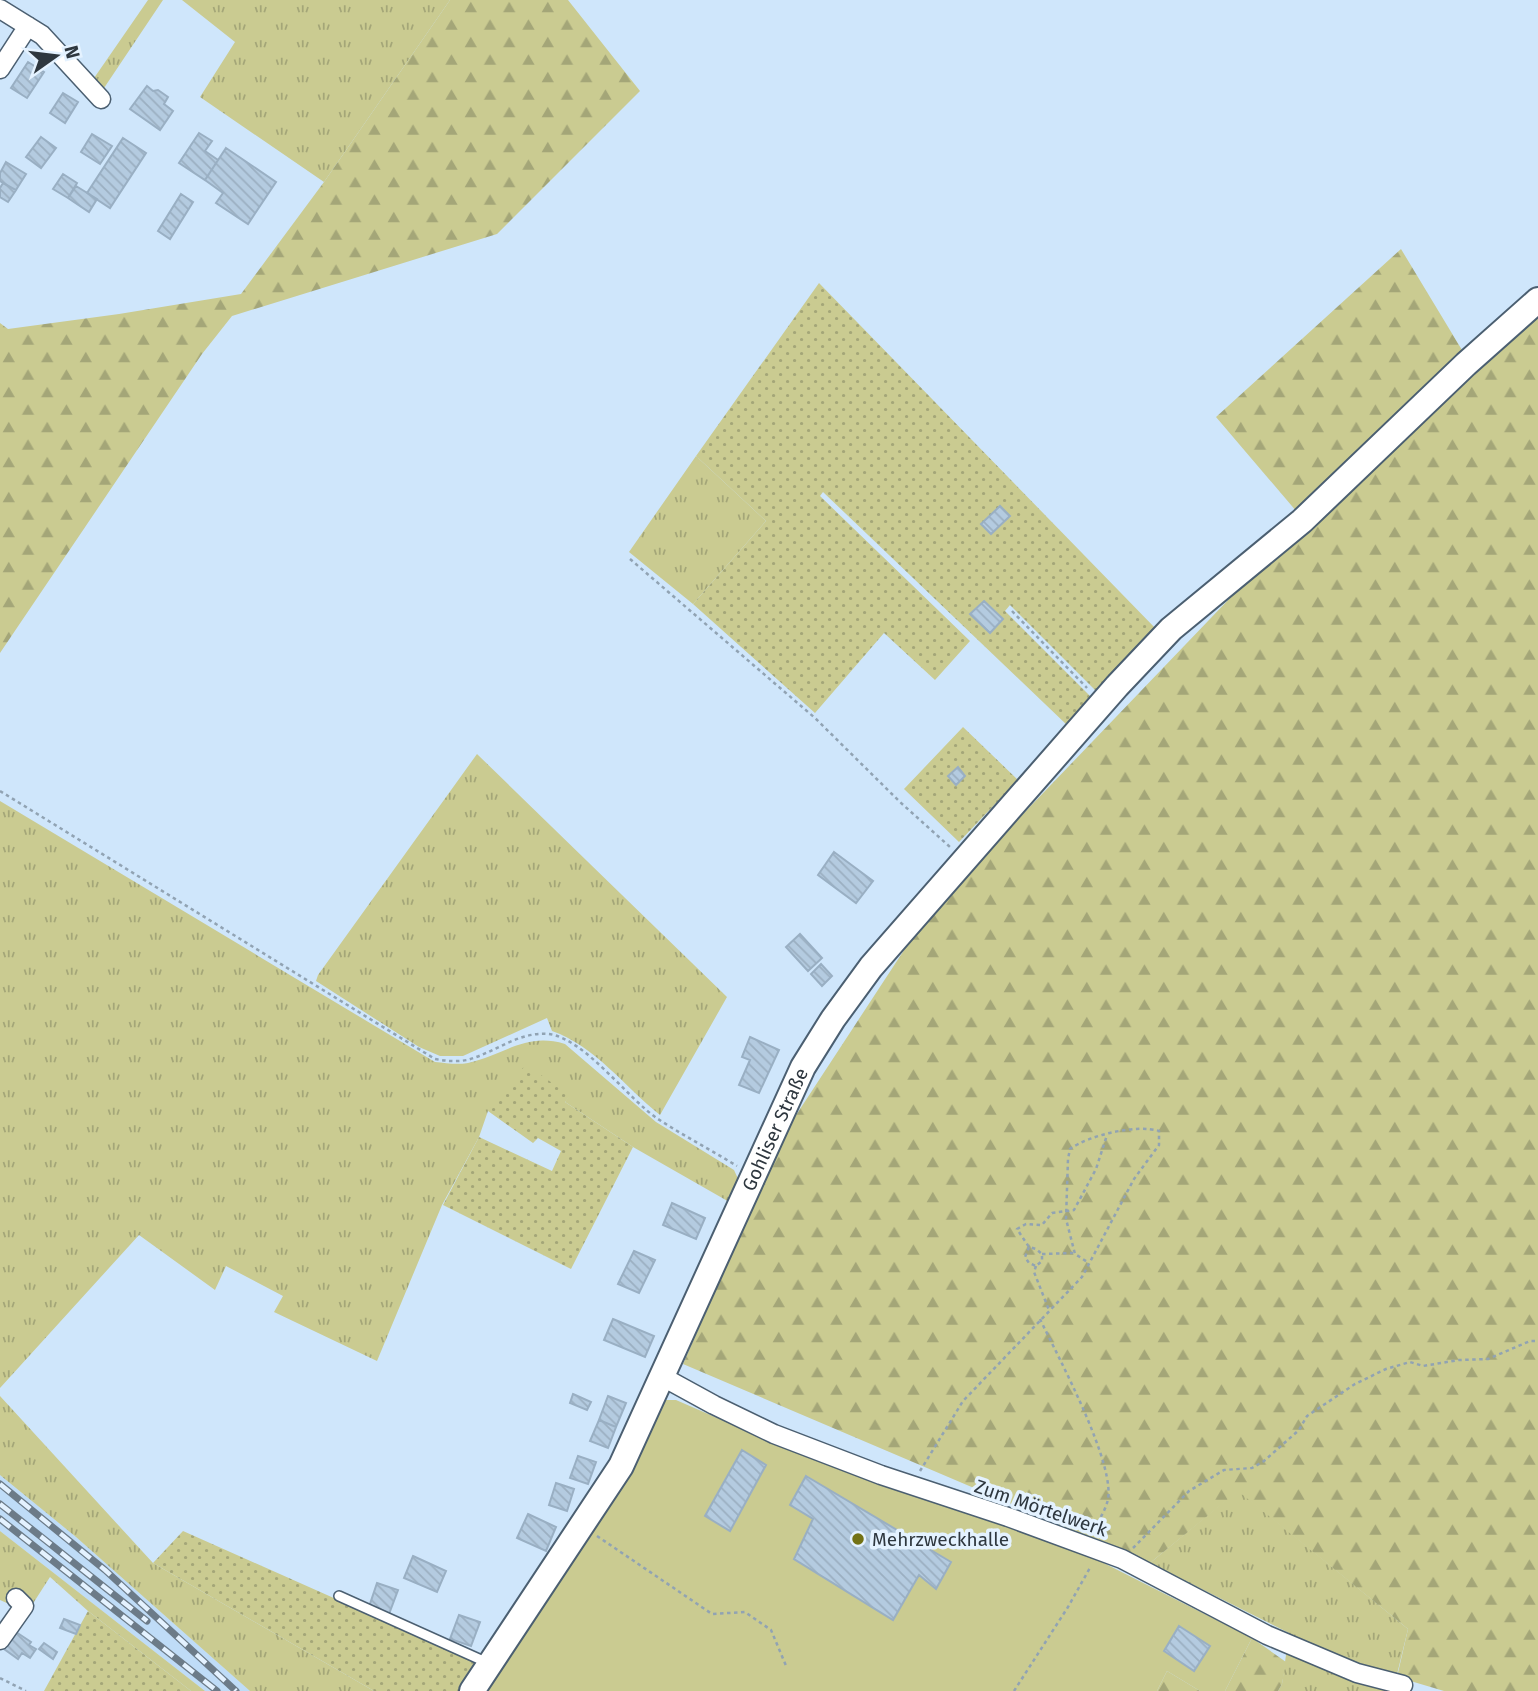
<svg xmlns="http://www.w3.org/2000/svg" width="1538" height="1691" font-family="'Fira Sans',sans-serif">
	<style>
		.built { fill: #bfdcf7 }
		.grass { fill: url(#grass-tufts) }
		.forest { fill: url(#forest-firs) }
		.park { fill: #cacb91 }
		.garden { fill: url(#garden-dots) }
		.building { fill: url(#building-back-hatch); stroke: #99afc3; stroke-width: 2 }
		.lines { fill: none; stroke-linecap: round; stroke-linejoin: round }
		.lane-casing { stroke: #4b5f71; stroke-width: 12 }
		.street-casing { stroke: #4b5f71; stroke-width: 21 }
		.secondary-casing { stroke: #4b5f71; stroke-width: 28 }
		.path { stroke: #91a3b3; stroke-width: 2.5; stroke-dasharray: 3.5 3.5; stroke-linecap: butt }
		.lane { stroke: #fff; stroke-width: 9 }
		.street { stroke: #fff; stroke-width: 18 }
		.secondary { stroke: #fff; stroke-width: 24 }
		.rail-casing { stroke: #6c7b88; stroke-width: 7 }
		.rail { stroke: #e4f2ff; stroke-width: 4.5; stroke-dasharray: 13; stroke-linecap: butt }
		.poi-dot { fill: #737215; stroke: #e4f2ff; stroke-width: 2.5 }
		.labels { text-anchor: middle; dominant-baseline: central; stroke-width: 7; stroke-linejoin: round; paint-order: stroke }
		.street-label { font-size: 19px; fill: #2e373f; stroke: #e4f2ff }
		.poi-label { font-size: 19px; fill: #2e373f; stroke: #e4f2ff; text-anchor: start }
	</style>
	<defs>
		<pattern id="grass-tufts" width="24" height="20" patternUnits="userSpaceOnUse" patternTransform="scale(1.75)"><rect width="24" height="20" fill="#cacb91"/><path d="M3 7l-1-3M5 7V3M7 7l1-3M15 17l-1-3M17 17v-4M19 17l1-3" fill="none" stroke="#a4a678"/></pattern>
		<pattern id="forest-firs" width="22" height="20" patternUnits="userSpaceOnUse" patternTransform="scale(1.75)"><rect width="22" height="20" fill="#cacb91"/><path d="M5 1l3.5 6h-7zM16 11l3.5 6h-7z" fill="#a4a678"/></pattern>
		<pattern id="garden-dots" width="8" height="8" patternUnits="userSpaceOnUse" patternTransform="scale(1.75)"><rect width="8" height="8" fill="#cacb91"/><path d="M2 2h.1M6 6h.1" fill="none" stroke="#a4a678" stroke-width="1.8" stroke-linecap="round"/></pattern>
		<pattern id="building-back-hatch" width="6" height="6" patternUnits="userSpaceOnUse" patternTransform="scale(1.75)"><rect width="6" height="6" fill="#b4cbe0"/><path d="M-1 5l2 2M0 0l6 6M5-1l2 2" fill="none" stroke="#9bafc1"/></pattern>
	</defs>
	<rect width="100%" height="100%" fill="#cfe6fb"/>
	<path class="built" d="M0 1475 76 1537 250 1691H205L0 1531Z"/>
	<path class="grass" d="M148 0H163L102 91 92 81Z
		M182 0H450L324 182 200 97 235 42Z
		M696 456 766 521 693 604 629 552Z
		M477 754 727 997 660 1115C625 1087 595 1046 552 1031L547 1018 463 1056H440L419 1047 316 981 318 975Z
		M0 801 435 1062C446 1063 457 1065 468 1063 505 1055 525 1032 565 1044L656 1122 734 1170 740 1183 731 1203 633 1147 565 1102 569 1096 488 1111 479 1137 442 1205 377 1361 274 1312 283 1296 226 1266 215 1290 139 1235 0 1388Z
		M0 1396 153 1563 374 1691H250L76 1537 0 1475Z
		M1238 1490 1408 1629 1393 1691H1278L1282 1684 1289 1633 1150 1563Z
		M0 1531 205 1691H191L88 1611 50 1577 32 1605 18 1608 0 1600Z"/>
	<path class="forest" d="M450 0H568L640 91 497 234 232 316 202 354 0 653V323L8 329 119 314 241 294 324 182Z
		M1401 249 1465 355 1297 512 1216 417Z
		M1538 317V1691H1444L1397 1677 1408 1629 1238 1491 1150 1563 683 1364 785 1132 929 912 1304 521Z
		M1252 1638 1286 1662 1282 1684 1278 1691H1225Z
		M1167 1671 1200 1691H1157Z"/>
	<path class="park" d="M666 1400H676L805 1456 1088 1555 1252 1638 1225 1691H1200L1167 1671 1157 1691H487L609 1507Z"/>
	<path class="garden" d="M819 283 1158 631 1096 691 1010 605 1005 611 1092 698 1068 726 823 492 820 496 970 641 935 680 884 633 815 713 693 604 766 521 696 456Z
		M963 727 1018 780 959 842 904 789Z
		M526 1064 570 1096 565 1102 633 1147 571 1269 443 1205 479 1137 552 1171 561 1151 538 1138 533 1143 488 1111Z
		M183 1531 482 1664 463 1691H374L153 1563Z
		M88 1611 191 1691H44Z"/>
	<path class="building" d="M28 62 44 72 27 98 11 88Z
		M147 86 153 91 158 90 168 97 164 104 173 111 160 130 130 109Z
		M63 93 78 102 65 123 50 113Z
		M199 133 212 141 205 151 218 160 205 180 179 163Z
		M92 134 112 146 100 164 81 152Z
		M41 137 56 148 41 168 26 157Z
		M123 138 146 153 110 208 87 193Z
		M226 148 276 182 248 224 216 203 223 193 205 180Z
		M6 162 26 174 16 190 0 181V173Z
		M63 174 77 183 68 198 53 189Z
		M3 183 16 190 8 202 0 197V188Z
		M76 186 97 199 89 212 68 198Z
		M181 194 193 202 170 239 158 231Z
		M1000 506 1010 516 991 534 981 524Z
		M984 601 1003 619 990 633 970 614Z
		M958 767 965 776 956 785 948 776Z
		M834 852 873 881 856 903 818 875Z
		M800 934 822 958 808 971 786 947Z
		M821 964 832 976 822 986 811 974Z
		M750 1037 779 1050 759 1093 739 1085 750 1060 742 1057Z
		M672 1203 705 1218 696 1239 663 1225Z
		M634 1251 655 1260 639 1293 618 1284Z
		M613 1319 654 1336 645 1357 604 1340Z
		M573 1394 591 1402 587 1410 570 1403Z
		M608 1396 626 1403 616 1427 599 1420Z
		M599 1420 616 1427 608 1448 590 1441Z
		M742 1450 766 1465 730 1531 705 1516Z
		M578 1456 596 1462 588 1484 570 1478Z
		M806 1476 951 1562 936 1589 919 1575 893 1620 794 1559 813 1519 790 1505Z
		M556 1483 574 1489 567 1511 549 1505Z
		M528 1514 556 1527 546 1551 517 1538Z
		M413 1556 446 1571 437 1592 404 1578Z
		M377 1583 398 1590 389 1614 369 1607Z
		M459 1615 480 1622 471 1646 450 1639Z
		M64 1619 80 1625 76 1634 60 1628Z
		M1179 1626 1210 1646 1194 1671 1164 1651Z
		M16 1632 31 1642 29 1645 36 1649 30 1658 22 1653 18 1659 4 1649Z
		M44 1643 57 1652 53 1659 39 1649Z"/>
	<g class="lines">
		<g class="lane-casing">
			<path id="lane" d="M339 1596 488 1663"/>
		</g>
		<g class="street-casing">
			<path id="street" d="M0 9 42 35 101 99
				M0 69 28 26
				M661 1376 714 1405 774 1434 881 1475 1008 1517 1122 1559 1267 1635 1357 1673 1403 1685
				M0 1640 24 1606 16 1598"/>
		</g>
		<g class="secondary-casing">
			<g id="secondary">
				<path id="s1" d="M472 1691 621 1466 803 1067 833 1019 871 967 1117 686 1171 629 1302 521 1466 364 1538 300"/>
			</g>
		</g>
		<path class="path" d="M630 559 815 718 900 802 950 847
			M1012 611 1087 688
			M0 791 435 1059C446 1061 456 1062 467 1060 494 1053 519 1031 549 1034 585 1039 627 1098 658 1119 684 1136 711 1150 737 1166
			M1029 1247 1025 1257 1029 1263 1036 1266 1042 1261V1254L1036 1249 1029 1247 1017 1229 1026 1224 1042 1225 1052 1213 1074 1210 1096 1169 1107 1135
			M1042 1254 1073 1253
			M1036 1266 1034 1272 1049 1310
			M1040 1319C1057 1355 1119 1469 1107 1503 1104 1513 1097 1523 1092 1532
			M920 1471 963 1401 1082 1277 1134 1179 1159 1145V1131C1137 1124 1089 1135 1070 1149L1068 1159 1066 1219 1075 1254 1089 1263
			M597 1536 712 1614 745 1612 771 1630 787 1668
			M1133 1548 1189 1491 1224 1470 1252 1468 1264 1461 1299 1430 1307 1416 1355 1384 1386 1369 1410 1362 1423 1366 1459 1360 1488 1359 1530 1341H1538
			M0 1678 26 1691
			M1014 1691 1068 1607 1091 1566"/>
		<use href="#lane" class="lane"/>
		<use href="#street" class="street"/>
		<use href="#secondary" class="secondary"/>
		<g class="rail-casing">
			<path id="rail" d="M0 1484 105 1570 236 1691
				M0 1504 147 1621
				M0 1519 217 1691"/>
		</g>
		<use href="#rail" class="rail"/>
	</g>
	<circle class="poi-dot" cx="858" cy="1539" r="7"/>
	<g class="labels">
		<g class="street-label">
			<text stroke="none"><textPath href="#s1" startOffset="640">Gohliser Straße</textPath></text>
			<text transform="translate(1041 1508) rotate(19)">Zum Mörtelwerk</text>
		</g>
		<g class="poi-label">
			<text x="872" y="1539">Mehrzweckhalle</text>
		</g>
	</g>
	<g transform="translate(56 56) rotate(76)" stroke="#e4f2ff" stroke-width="5" paint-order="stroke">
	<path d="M0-5L12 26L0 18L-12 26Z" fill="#2e373f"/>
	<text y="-10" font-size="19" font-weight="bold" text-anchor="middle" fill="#2e373f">N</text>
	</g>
</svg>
